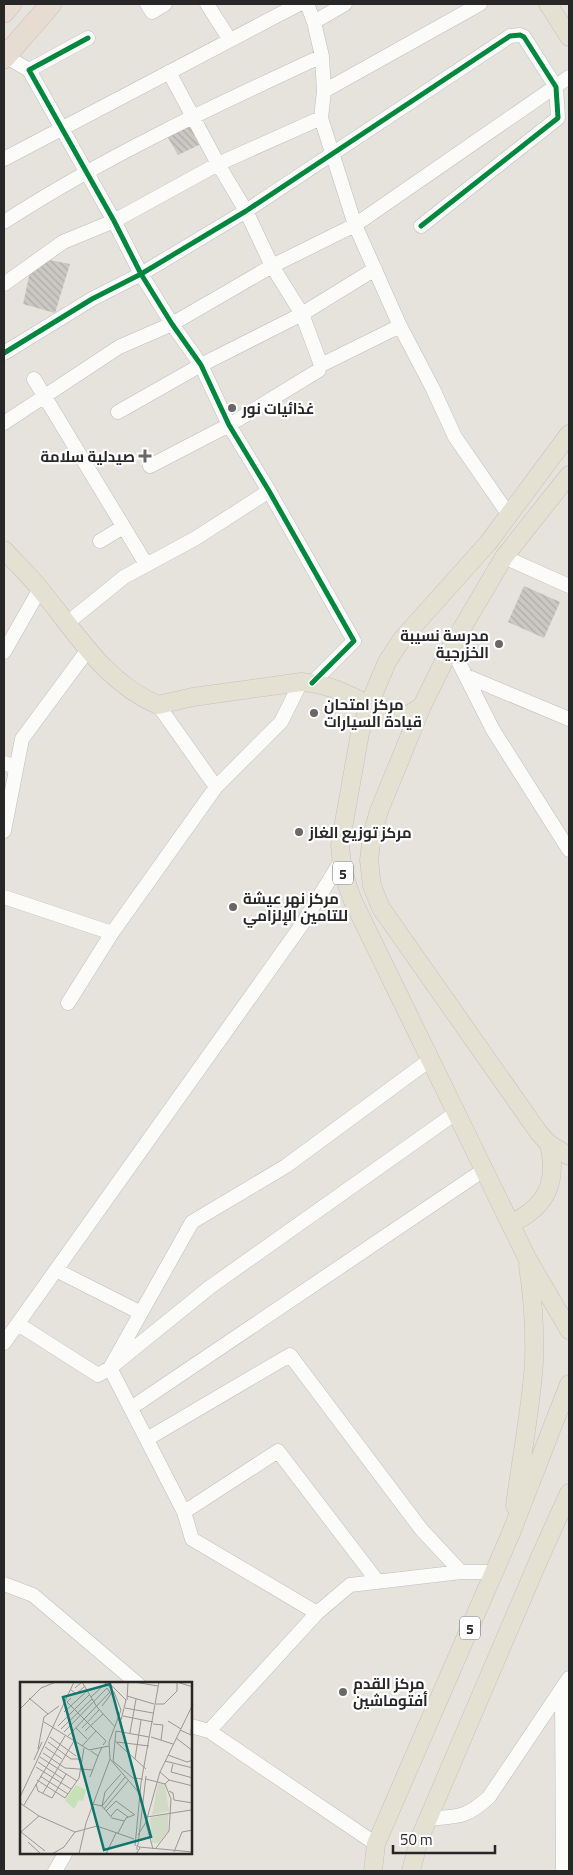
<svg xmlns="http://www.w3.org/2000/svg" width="573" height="1875" font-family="'Titillium Web',Cairo,sans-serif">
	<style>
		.building { fill: url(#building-back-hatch) }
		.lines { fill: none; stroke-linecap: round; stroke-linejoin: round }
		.minor-casing { stroke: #bfbebe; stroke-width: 15 }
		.major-casing { stroke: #c3c1bf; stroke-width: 19 }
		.highway-casing { stroke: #c3c1bf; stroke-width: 22 }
		.minor { stroke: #fbfbfa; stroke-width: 14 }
		.major { stroke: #e5e1d2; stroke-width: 18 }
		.highway { stroke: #e7dcd2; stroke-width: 21 }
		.cycleway-casing { stroke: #fff; stroke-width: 8 }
		.cycleway { stroke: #00873e; stroke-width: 5 }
		.poi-dot { fill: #6a6866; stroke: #fff; stroke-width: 2 }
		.labels { text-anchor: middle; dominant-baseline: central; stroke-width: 4.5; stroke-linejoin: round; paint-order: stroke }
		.shield { fill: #fff; stroke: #686868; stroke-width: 1 }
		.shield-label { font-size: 14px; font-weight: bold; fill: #272727 }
		.poi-label { font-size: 15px; font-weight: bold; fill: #272727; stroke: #fff; text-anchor: start }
		.inset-road { fill: none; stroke: #9a9794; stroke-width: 1 }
		.view { fill: #0f766e; fill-opacity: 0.15; stroke: #0f766e; stroke-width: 2.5 }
		.inset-edge { fill: none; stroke: #272727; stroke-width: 2.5 }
	</style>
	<defs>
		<pattern id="building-back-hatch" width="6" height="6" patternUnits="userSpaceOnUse" patternTransform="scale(1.25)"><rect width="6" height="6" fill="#cbc8c3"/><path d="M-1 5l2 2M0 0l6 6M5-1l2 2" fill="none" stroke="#aeaca8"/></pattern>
	</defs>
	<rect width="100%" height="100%" fill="#e6e2dc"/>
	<path class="building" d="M191 120 203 143 178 155 166 134Z
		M49 260 70 264 55 313 23 304 30 272Z
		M524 586 560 602 544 638 508 622Z"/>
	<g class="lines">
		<g class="minor-casing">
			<path id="minor" d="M147 4 152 12 165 4
				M207 4 230 40
				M307 4 314 22 322 56 324 91 321 118 355 225 400 326 433 389 455 437 509 515
				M314 22 345 4
				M88 38 29 70 114 221 141 274 172 324 201 365 229 425 269 491 354 641 312 683
				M5 56 29 70
				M169 72 218 164 246 211 272 266 302 314 321 365
				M324 91 480 4
				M4 159 299 4
				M4 222C104 157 214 106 322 56
				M4 284 63 242 114 221 218 164 321 118
				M4 353 92 299 141 274 246 211 510 36 520 35 524 37 556 87 558 118 421 226
				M34 379 146 564
				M118 412 201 365 302 314 375 269
				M4 423 119 347 172 324 272 266 355 225 569 77
				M150 466 229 425 319 370 321 365 400 326
				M100 541 123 527
				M504 557 569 586
				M66 624 124 577 196 538 269 491
				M451 647 493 730 569 850
				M4 652 40 589
				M466 676 569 719
				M158 705 216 787 281 722 301 682
				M4 763 16 767
				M4 831 22 739 87 651
				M4 897 112 933
				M68 1003 112 933 216 787
				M56 1270 141 1313
				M18 1324 98 1375 110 1368 192 1222 286 1166 431 1059
				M4 1343 303 923 341 861
				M131 1408 485 1169
				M147 1439 290 1355 421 1529 461 1572
				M184 1512 278 1451 378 1582
				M4 1584 33 1595 138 1684
				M317 1613 192 1539 184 1512 110 1368 210 1287 457 1112
				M562 1690 563 1871
				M191 1726 209 1731 376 1844
				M209 1731 317 1613 350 1585 461 1572H495
				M429 1819C459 1816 466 1818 489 1797L569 1678
				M55 1871 65 1854"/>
		</g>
		<g class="major-casing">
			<path id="major" d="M548 4 569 37
				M569 434 488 543 402 639 387 662 369 705 360 733 340 845C341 865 345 882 353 901L527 1258 569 1330
				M569 475 504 557 451 647 422 706 379 811 372 835 369 860 372 886 381 908 539 1133 549 1144 569 1156
				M4 550C16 563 29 575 40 589 76 632 104 682 158 705L193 697 301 682C325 683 346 693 367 704 375 708 380 715 390 717 403 719 412 713 422 706
				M512 1223C547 1206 558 1182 549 1144
				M515 1506C521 1458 531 1410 534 1362 535 1330 533 1298 528 1266
				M373 1871 376 1844 511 1533 569 1384
				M411 1871 419 1840 540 1557 569 1493"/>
		</g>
		<g class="highway-casing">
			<path id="highway" d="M4 12 11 4
				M4 58 51 4"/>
		</g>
		<use href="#minor" class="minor"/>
		<use href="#major" class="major"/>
		<use href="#highway" class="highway"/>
		<g class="cycleway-casing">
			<path id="cycleway" d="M88 38 29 70 114 221 141 274 172 324 201 365 229 425 269 491 354 641 312 683
				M4 353 92 299 141 274 246 211 510 36 520 35 524 37 556 87 558 118 421 226"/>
		</g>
		<use href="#cycleway" class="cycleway"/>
	</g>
	<g class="poi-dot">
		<circle cx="232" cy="408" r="5"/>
		<path d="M142.5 448.5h5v5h5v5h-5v5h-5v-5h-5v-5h5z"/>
		<circle cx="499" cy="644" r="5"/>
		<circle cx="314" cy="713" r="5"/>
		<circle cx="299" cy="832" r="5"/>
		<circle cx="233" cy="907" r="5"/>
		<circle cx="343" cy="1692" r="5"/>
	</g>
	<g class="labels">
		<g class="shield">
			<rect x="333" y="861.5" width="20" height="23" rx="4"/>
			<rect x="460" y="1616.5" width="20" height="23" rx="4"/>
		</g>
		<g class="shield-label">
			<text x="343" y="873">5</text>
			<text x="470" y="1628">5</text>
		</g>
		<g class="poi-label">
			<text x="242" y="408">غذائيات نور</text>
			<text x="135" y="456" text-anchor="end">صيدلية سلامة</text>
			<text x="489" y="635" text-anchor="end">مدرسة نسيبة<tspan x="489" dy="17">الخزرجية</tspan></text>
			<text x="324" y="704">مركز امتحان<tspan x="324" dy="17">قيادة السيارات</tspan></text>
			<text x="309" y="832">مركز توزيع الغاز</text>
			<text x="243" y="898">مركز نهر عيشة<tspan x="243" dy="17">للتامين الإلزامي</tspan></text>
			<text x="353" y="1683">مركز القدم<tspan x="353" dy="17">أفتوماشين</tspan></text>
		</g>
	</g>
	<g transform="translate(20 1682)">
		<rect width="172" height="172" fill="#e6e2dc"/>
		<path d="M56 103 66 108 63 119 59 118 54 127 45 118Z" fill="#c6e1b5"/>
		<path d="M138 101 145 103 149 129 132 133ZM148 132V149L138 161H132L130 136Z" fill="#d1dac4"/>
		<path class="inset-road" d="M85 0 94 10 101 28 89 60 90 77 121 113M114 0 138 4M90 2 106 18 101 38M55 6 62 0 77 25 95 45M50 7 56 12 65 4M107 14 134 22M71 15 86 1M9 16 28 32M51 16 47 20 86 59 83 63M107 18 108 0M136 22H144L157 9V0L173 5M105 26 133 31M0 27 21 6 36 0M44 30 68 8M103 34 133 40M148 39 161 47M24 40 69 68 89 64M133 42 143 43 141 58M38 44 70 12M56 46 67 57M62 46 79 28M41 47 72 17M160 48 171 53V47M65 49 83 32M96 49 129 55M96 49 93 79 113 96 123 97M44 50 87 6 91 12 82 24M110 51 116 17M48 54 90 10M30 55 56 74M131 55 153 62M156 56 173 69M95 59 126 87M28 60 51 77H61M97 60 129 64M62 64 76 49M25 65 42 77M18 67 24 35 39 24M71 69 78 74 82 65M23 71 45 86 73 88M148 73 167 80 173 78M20 75 57 99M115 77 121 38M14 78 22 60M145 79 173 86M18 80 43 97M153 82 151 90 173 96M16 85 51 107M140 90 149 98 145 102M20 94 48 112M70 95 78 74M126 97 145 102 151 117 149 149 136 166M17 98 45 116 59 96 64 66M149 98 173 104M16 102 18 109 32 116 46 92M149 109 153 111 154 118 173 121M23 111 54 59M0 115 54 0M0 121 19 134 55 150M73 122 82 124 85 110 101 92M4 123 45 54M84 127 108 99M86 129 96 119 115 133M91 134 97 127 108 135M127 135 171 128M104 139 92 136 82 124 105 95M126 141 133 167M1 150 25 169M1 150 19 134M98 151 106 136 114 133M118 153 126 140 140 90 173 22M8 160 21 172M118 163 126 94M115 164 121 101 139 0M119 165 173 170M154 170 162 150 173 148M32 172 44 165 55 150 77 144 114 157M59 172 66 141 90 77M86 172 96 151M116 172 120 166 117 163V168"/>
		<path class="view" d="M90 2 131 155 84 168 43 15Z"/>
		<rect width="172" height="172" class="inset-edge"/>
	</g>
	<rect width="573" height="1875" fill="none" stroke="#272727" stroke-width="10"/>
	<path d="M393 1845v8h102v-8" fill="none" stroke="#272727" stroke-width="2.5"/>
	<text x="400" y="1845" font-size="15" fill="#272727" stroke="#ffffff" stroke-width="4" paint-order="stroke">50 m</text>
</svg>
